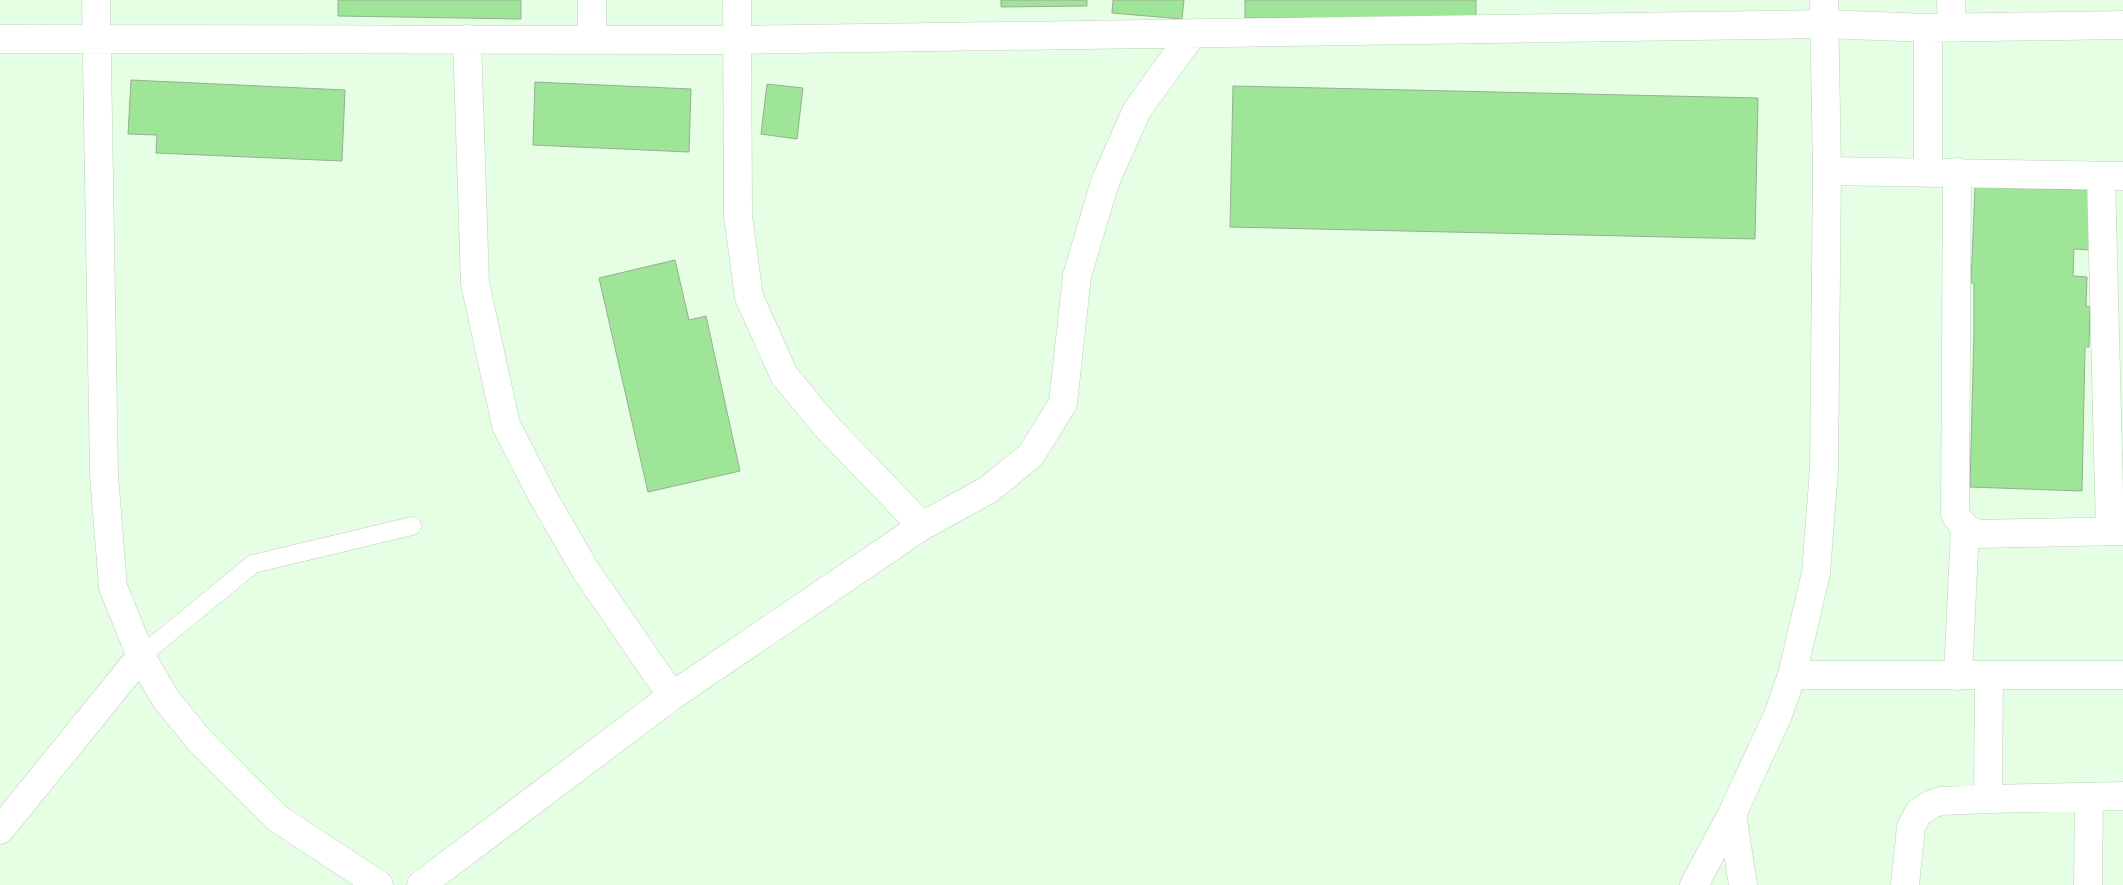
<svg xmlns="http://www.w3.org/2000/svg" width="2123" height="885" font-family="'Open Sans',sans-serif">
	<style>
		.building { fill: #9ee597; stroke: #97ae94 }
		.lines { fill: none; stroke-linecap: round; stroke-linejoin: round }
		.lane-casing { stroke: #bad2b8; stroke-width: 19 }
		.street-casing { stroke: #bad2b8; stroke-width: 29 }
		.lane { stroke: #fff; stroke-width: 18 }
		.street { stroke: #fff; stroke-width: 28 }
	</style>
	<rect width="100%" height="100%" fill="#e6ffe4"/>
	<path class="building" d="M338 0H521V19L338 16Z
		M1001 0H1087V6L1001 7Z
		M1113 0H1184L1182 19 1112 13Z
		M1245 0H1476V17L1245 18Z
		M131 80 345 90 342 161 156 153 157 135 128 134Z
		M535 82 691 89 689 152 533 145Z
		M767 84 803 88 797 139 761 134Z
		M1233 86 1758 98 1755 239 1230 227Z
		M1975 187 2092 190 2091 250 2074 249 2073 276 2087 277 2086 306 2090 307 2089 347H2085L2082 491 1970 487 1974 331V283H1971Z
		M675 260 689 320 706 316 740 471 648 492 599 278Z"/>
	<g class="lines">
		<g class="lane-casing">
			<path id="lane" d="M141 656 253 564 412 526"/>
		</g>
		<g class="street-casing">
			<path id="street" d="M96 0 104 475 113 587 141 656 165 698 199 740 277 818 379 885
				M592 0V39
				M737 0 738 216 749 297 784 375 825 425 922 526
				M1951 0 1952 27
				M0 39 736 40 1825 24 1928 28 2123 25
				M467 39 475 283 506 425 543 497 586 571 672 696
				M1827 171 2123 176
				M1928 172V28
				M1957 172 1955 514 1965 528 1978 534 2123 531
				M2101 176 2110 531
				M1792 675H2123
				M1958 676 1965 528
				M1988 799 1989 675
				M1732 814 1743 885
				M0 830 141 656
				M421 885 672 696 922 526 988 490 1031 455 1063 403 1077 276 1105 182 1137 110 1192 34
				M1694 885 1732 814 1778 715 1792 675 1816 573 1824 469 1827 171 1824 0
				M1905 885 1911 827 1919 812 1932 804 1941 801 1988 799 2123 796
				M2088 885 2089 797"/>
		</g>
		<use href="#lane" class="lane"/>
		<use href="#street" class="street"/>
	</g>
</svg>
